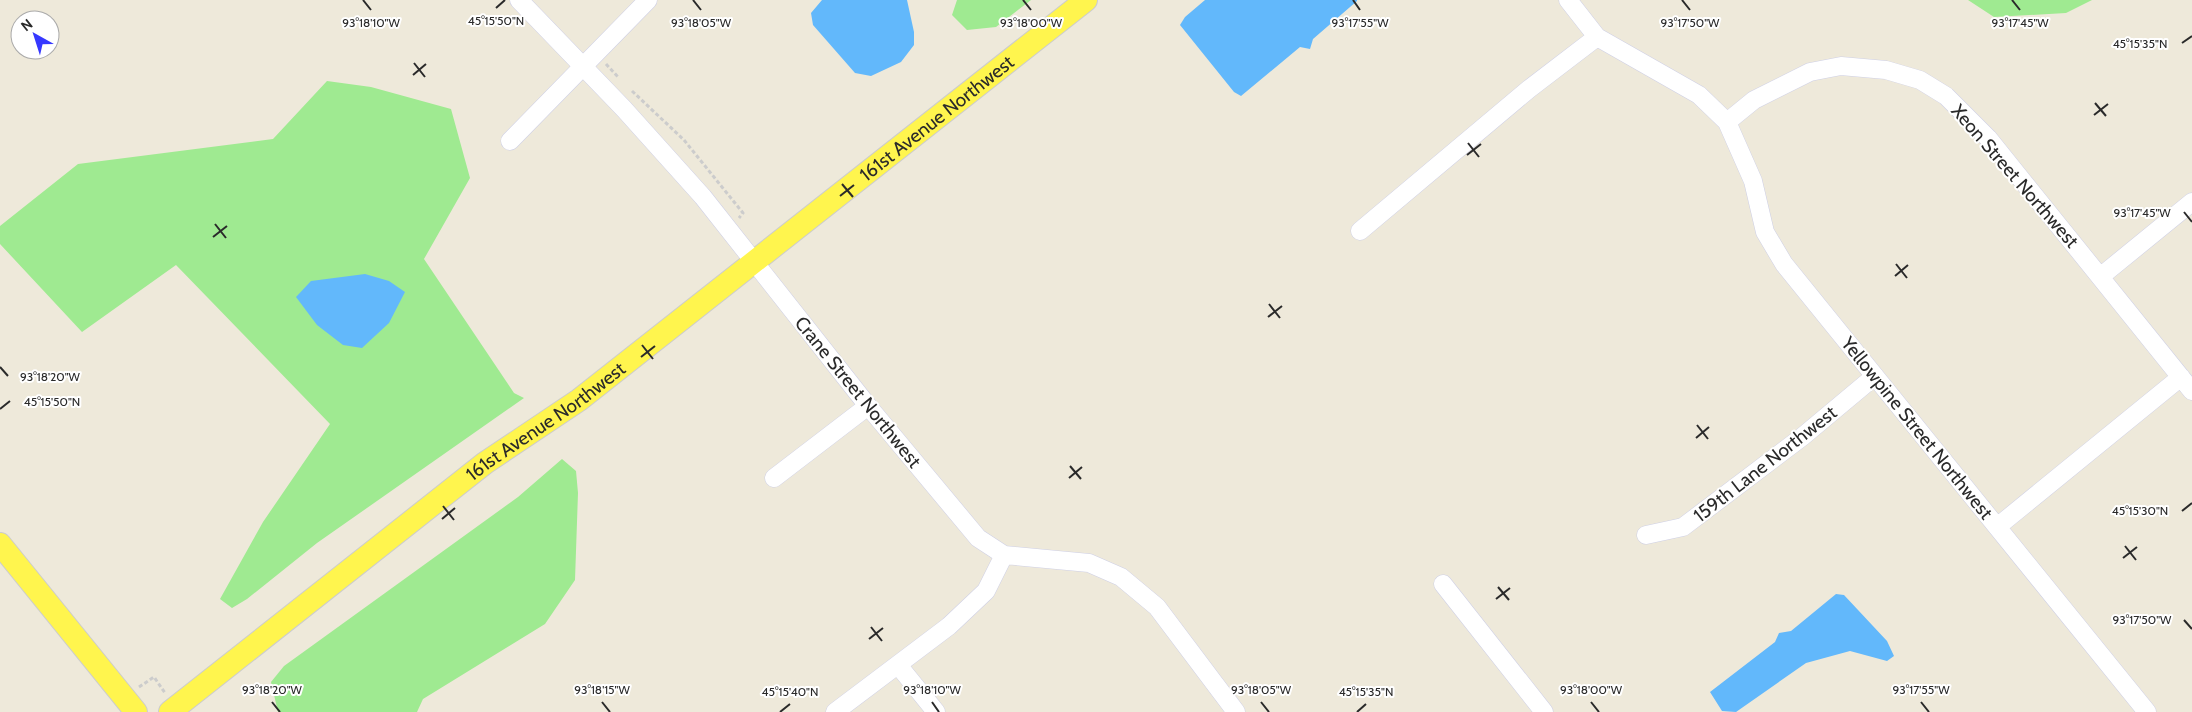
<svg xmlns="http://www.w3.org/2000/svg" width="2192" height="712" font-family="Cabin,sans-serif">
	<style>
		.green { fill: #9fea91 }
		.water { fill: #62b8fb }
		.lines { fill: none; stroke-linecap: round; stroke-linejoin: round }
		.minor-casing { stroke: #cfd0e5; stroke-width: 19 }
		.major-casing { stroke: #ccc; stroke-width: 24 }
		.path { stroke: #ccc; stroke-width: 3; stroke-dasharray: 4 2.5; stroke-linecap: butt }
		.minor { stroke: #fff; stroke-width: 18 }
		.major { stroke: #fff54e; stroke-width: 22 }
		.ticks { fill: none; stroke: #2a2a2a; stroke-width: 2 }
		.labels { text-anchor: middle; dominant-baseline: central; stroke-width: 4; stroke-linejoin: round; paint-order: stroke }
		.street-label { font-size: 19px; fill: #2a2a2a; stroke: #fff }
		.ticks-label { font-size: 12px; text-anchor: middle; fill: #2a2a2a; stroke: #fff; stroke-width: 4; stroke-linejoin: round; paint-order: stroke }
	</style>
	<rect width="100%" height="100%" fill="#eee9da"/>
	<path class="green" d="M957 0H1031L996 27 967 30 952 15Z
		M1968 0H2092L2066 13 1994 17Z
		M327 81 371 87 451 109 470 178 424 259 514 393 524 398 317 543 247 599 232 608 220 599 263 522 330 424 176 265 82 332 0 244V226L78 164 273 139Z
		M562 459 576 471 578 493 575 580 545 624 423 699 417 712H278L271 682 284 666 518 497Z"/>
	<path class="water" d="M822 0H907L914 32V45L901 62 871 76 855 73 813 25 811 13Z
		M1205 0H1357V1L1313 39 1310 49 1300 47 1241 96 1234 92 1180 25 1185 17Z
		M365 274 389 281 405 292 389 323 362 348 343 345 317 325 296 297 311 281Z
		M1836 594 1844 595 1887 641 1894 656 1887 661 1850 651 1806 663 1736 712 1722 711 1710 692 1775 642 1779 633 1791 631Z"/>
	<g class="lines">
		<g class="minor-casing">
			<path id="minor" d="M519 0 624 109 703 197 868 406 978 538 1004 555 1089 563 1121 577 1157 607 1236 712
				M1568 0 1597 37 1699 95 1727 122 1754 100 1810 72 1841 66 1886 70 1920 80 1946 96 1988 138 2192 391
				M1727 122 1753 181 1765 232 1784 264 2147 712
				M510 141 648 0
				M1360 231 1529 89 1597 37
				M2100 277 2192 202
				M774 478 868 406
				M1997 527 2181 377
				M1646 535 1683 527 1802 437 1875 376
				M1443 584 1544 712
				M898 665 936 712
				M835 712 949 626 986 591 1004 555"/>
		</g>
		<g class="major-casing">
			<g id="major">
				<path d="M0 544 136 712"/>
				<path id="s1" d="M170 712 485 463 579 400 1086 0"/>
			</g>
		</g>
		<path class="path" d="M606 64 619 78
			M632 91 684 140 743 213 739 218
			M139 687 154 677 165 693"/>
		<use href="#minor" class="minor"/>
		<use href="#major" class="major"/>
	</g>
	<path class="ticks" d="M363 0 371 10M693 0 701 10M1023 0 1031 10M1353 0 1360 10M1682 0 1690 10M2012 0 2020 10M496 8 505 0M2182 43 2192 36M414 63 425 77M413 75 426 64M2095 103 2106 116M2094 115 2108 104M1468 143 1479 157M1467 155 1481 144M842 184 853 197M840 196 854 185M2184 212 2192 222M215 224 226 238M213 237 227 226M1896 264 1907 278M1895 276 1908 265M1269 304 1280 318M1268 317 1282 306M642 345 653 359M641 357 655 346M0 367 8 376M0 409 10 401M1697 425 1708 439M1696 438 1709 427M1070 466 1081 479M1069 478 1082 467M443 506 454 520M2182 511 2192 503M442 519 455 508M2125 546 2136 560M2123 558 2137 547M1498 587 1509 600M1496 599 1510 588M2184 620 2192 629M871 627 882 641M869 639 883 628M272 702 280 712M602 702 610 712M932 702 939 712M1261 702 1269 712M1591 702 1599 712M1921 702 1929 712M780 712 790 704M1357 712 1366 704"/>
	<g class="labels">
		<g class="street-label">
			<text stroke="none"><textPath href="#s1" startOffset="970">161st Avenue Northwest</textPath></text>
			<text transform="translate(2015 176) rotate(49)">Xeon Street Northwest</text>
			<text transform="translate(858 392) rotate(51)">Crane Street Northwest</text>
			<text stroke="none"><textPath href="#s1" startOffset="475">161st Avenue Northwest</textPath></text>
			<text transform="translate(1917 428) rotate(51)">Yellowpine Street Northwest</text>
			<text transform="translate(1765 464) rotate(-38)">159th Lane Northwest</text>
		</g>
	</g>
	<g class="ticks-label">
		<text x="496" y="25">45°15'50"N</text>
		<text x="1360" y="27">93°17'55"W</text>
		<text x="2020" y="27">93°17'45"W</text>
		<text x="371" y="27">93°18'10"W</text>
		<text x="701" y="27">93°18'05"W</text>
		<text x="1031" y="27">93°18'00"W</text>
		<text x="1690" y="27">93°17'50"W</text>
		<text x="2140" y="48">45°15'35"N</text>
		<text x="2142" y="217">93°17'45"W</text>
		<text x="50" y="381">93°18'20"W</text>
		<text x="52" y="406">45°15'50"N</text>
		<text x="2140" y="515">45°15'30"N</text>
		<text x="2142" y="624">93°17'50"W</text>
		<text x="272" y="694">93°18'20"W</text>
		<text x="602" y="694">93°18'15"W</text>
		<text x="932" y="694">93°18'10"W</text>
		<text x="1261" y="694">93°18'05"W</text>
		<text x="1591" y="694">93°18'00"W</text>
		<text x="1921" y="694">93°17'55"W</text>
		<text x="790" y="696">45°15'40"N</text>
		<text x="1366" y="696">45°15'35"N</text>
	</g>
	<g transform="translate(35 35) rotate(321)"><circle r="24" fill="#ffffff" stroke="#aaaaaa"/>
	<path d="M0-4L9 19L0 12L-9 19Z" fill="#3638ff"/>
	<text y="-8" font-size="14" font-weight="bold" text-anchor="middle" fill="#2a2a2a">N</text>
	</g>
</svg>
